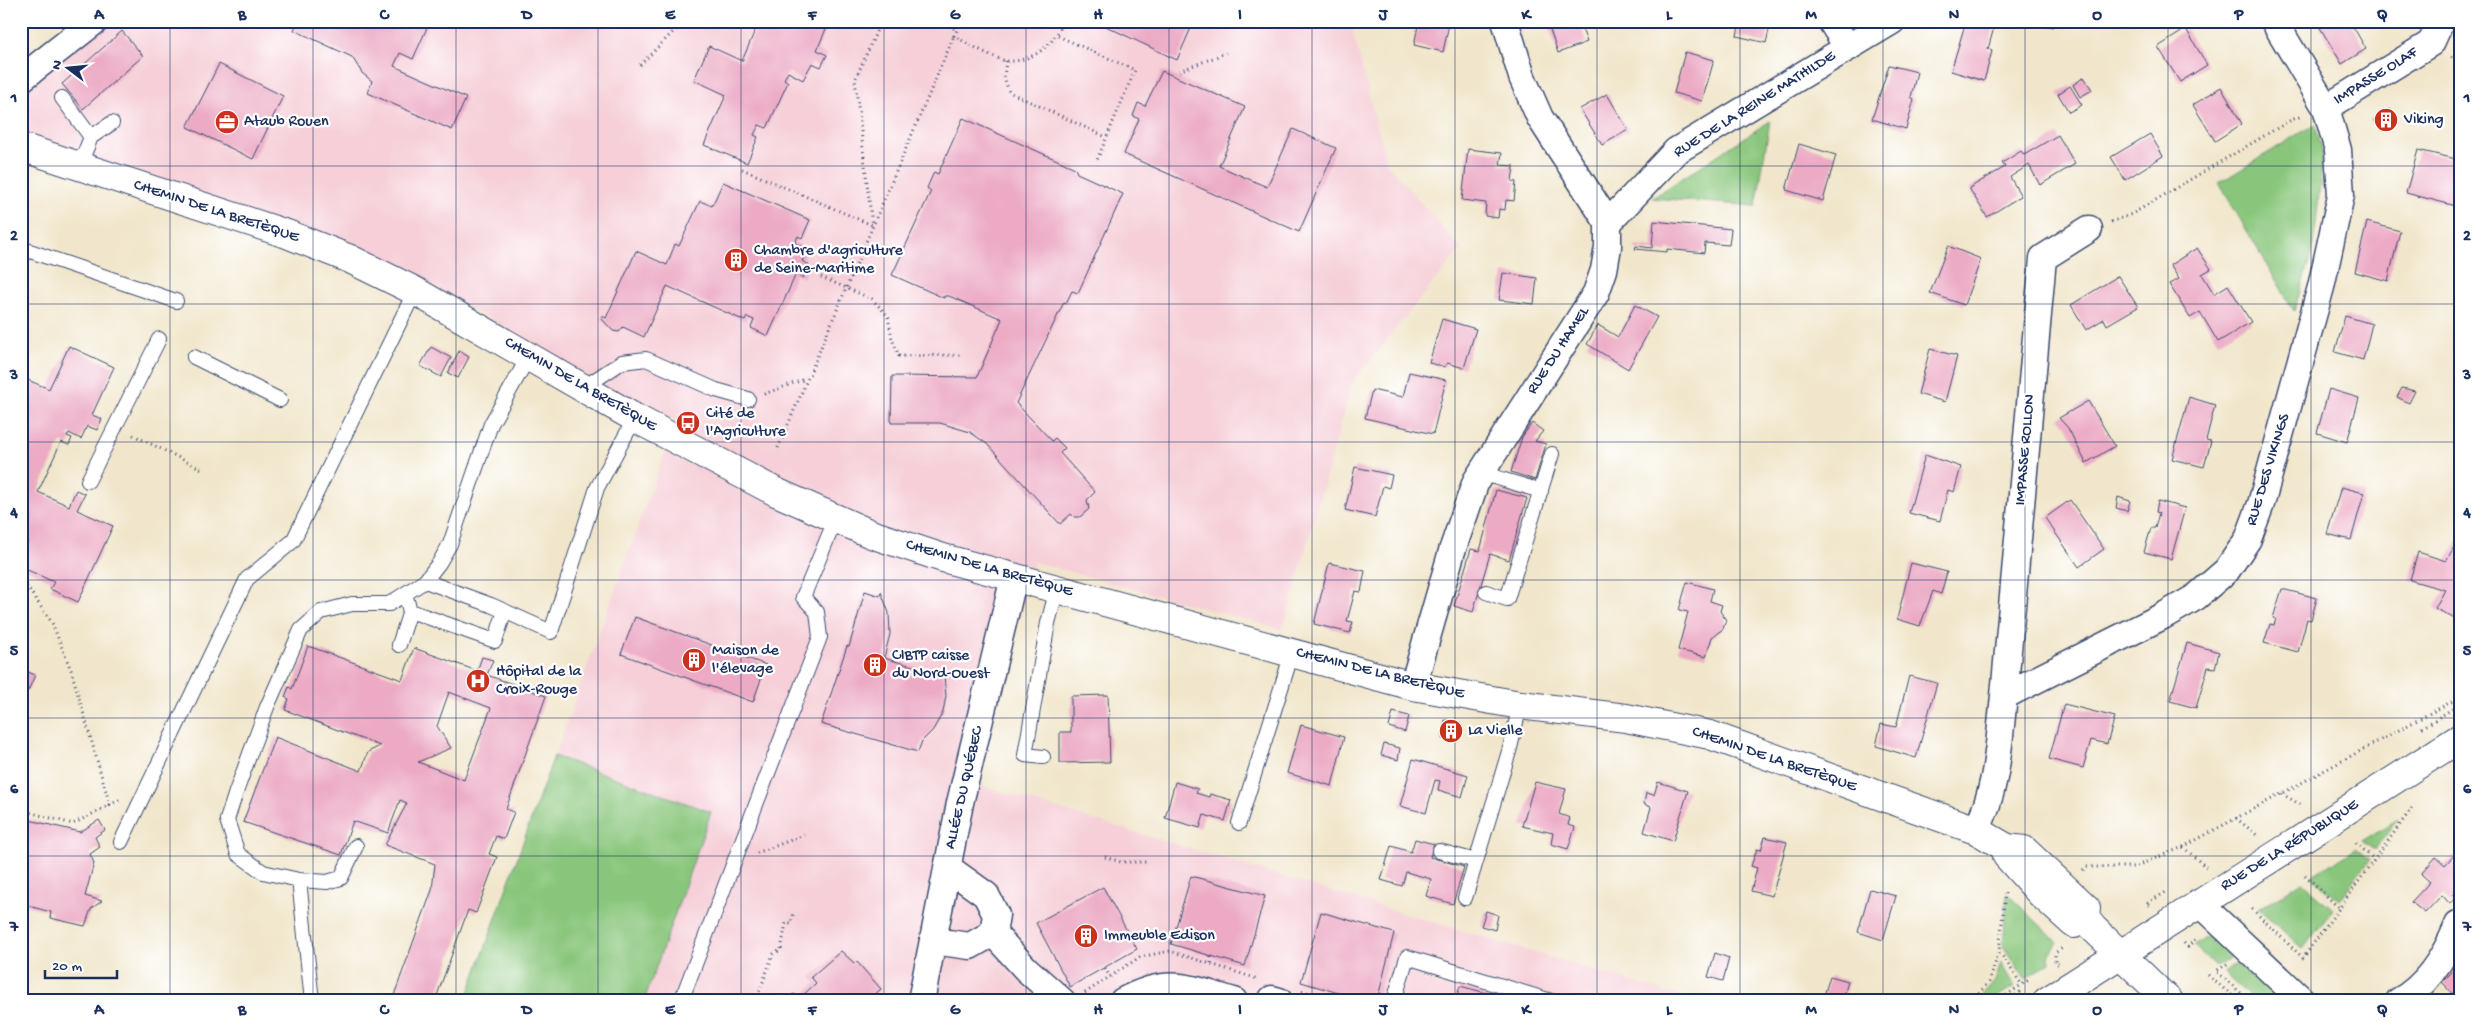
<svg xmlns="http://www.w3.org/2000/svg" width="2481" height="1022" font-family="'Gochi Hand',sans-serif">
	<style>
		.built { fill: #f6cfd8 }
		.green { fill: #89c67c; stroke: #527a6d }
		.building { fill: #ecaac5; fill-rule: evenodd }
		.lines { fill: none; stroke-linecap: round; stroke-linejoin: round }
		.lane-casing { stroke: #3b4a6e; stroke-width: 16 }
		.street-casing { stroke: #3b4a6e; stroke-width: 29 }
		.secondary-casing { stroke: #3b4a6e; stroke-width: 30 }
		.path { stroke: #3b4a6e; stroke-width: 3; stroke-dasharray: 1 4; stroke-linecap: butt }
		.lane { stroke: #fff; stroke-width: 14 }
		.street { stroke: #fff; stroke-width: 26 }
		.secondary { stroke: #fff; stroke-width: 28 }
		.grid { fill: none; stroke: #1b2f5e; stroke-width: 1; stroke-opacity: 0.55 }
		.labels { text-anchor: middle; dominant-baseline: central; stroke-width: 4.5; stroke-linejoin: round; paint-order: stroke }
		.street-label { font-size: 16px; fill: #1b2f5e; stroke: #fff }
		.poi-label { font-size: 16px; fill: #1b2f5e; stroke: #fff; text-anchor: start }
		.neatline { fill: none; stroke: #1b2f5e; stroke-width: 2 }
		.grid-label { font-size: 16px; text-anchor: middle; font-weight: bold; fill: #1b2f5e }
	</style>
	<rect width="100%" height="100%" fill="#fff"/>
	<filter id="ink" filterUnits="userSpaceOnUse"><feTurbulence type="fractalNoise" baseFrequency=".02" numOctaves="2"/><feDisplacementMap in="SourceGraphic" scale="10" xChannelSelector="R" yChannelSelector="G"/><feConvolveMatrix kernelMatrix="1 2 1 2 8 2 1 2 1" color-interpolation-filters="sRGB"/></filter>
	<filter id="wash" filterUnits="userSpaceOnUse"><feTurbulence type="fractalNoise" baseFrequency=".0096" numOctaves="4" result="noise"/><feDisplacementMap in="SourceGraphic" scale="20" xChannelSelector="R" yChannelSelector="G"/><feGaussianBlur stdDeviation="1.12" result="paint"/><feColorMatrix in="noise" values="0 0 0 0 0 0 0 0 0 0 0 0 0 0 0 0 0 1.4 0 .05"/><feComposite in="paint" operator="in"/></filter>
	<g filter="url(#wash)">
		<rect width="100%" height="100%" fill="#f1e6cb"/>
		<path class="built" d="M103 21H1350L1387 164 1461 249 1353 381 1283 630 1034 562 975 784 1695 1001H466L676 421 638 406 417 277 29 138 21 119V98L25 82Z"/>
		<path class="green" d="M1770 121 1756 206 1652 198Z
			M2315 124 2323 153 2314 245 2294 311 2219 183Z
			M554 756 711 812 644 1001H466Z
			M2397 819 2374 850 2362 841Z
			M2356 849 2370 859 2339 900 2311 876Z
			M2302 882 2333 909 2303 949 2259 909Z
			M2007 894 2058 942 2049 956 2050 962 2025 979 2003 946Z
			M2208 936H2220L2238 952 2221 965H2214L2194 946Z
			M2243 958 2287 1001H2254L2224 973Z
			M2001 962 2015 986 1990 1001H1978L1995 981Z"/>
		<g id="blocks">
			<path class="building" d="M298 21H430L413 59 400 53 394 66 466 98 452 130 368 93 372 81 362 73 352 57 294 30Z
				M759 21H809L826 29 817 50 827 55 821 67 812 63 803 80 788 72 784 79 788 82 767 128 759 125 754 135 758 137 747 163 704 145 726 95 694 80 709 46 742 61Z
				M1095 21H1194L1177 60Z
				M1419 21 1449 24 1443 52 1414 45Z
				M1547 21H1579L1587 42 1558 53Z
				M1740 21H1771L1766 43 1737 36Z
				M1966 21H1984L1995 24 1988 49 1992 51 1984 81 1951 71Z
				M2031 21H2055L2053 27Z
				M2316 21H2350L2366 49 2342 64Z
				M2186 29 2207 65 2180 82 2158 47Z
				M122 31 143 56 83 109 62 84Z
				M1685 52 1714 60 1702 101 1674 93Z
				M219 64 283 96 253 159 187 127Z
				M1889 65 1917 72 1911 97 1914 99 1906 129 1872 119Z
				M1162 71 1245 107 1219 166 1267 187 1293 129 1336 148 1299 232 1124 154 1139 119 1133 116 1138 103 1145 106Z
				M2084 77 2092 90 2080 97 2073 85Z
				M2070 86 2082 105 2069 112 2058 94Z
				M2221 87 2242 124 2215 141 2193 105Z
				M1607 94 1628 130 1602 145 1580 109Z
				M2390 109 2397 120 2382 131 2374 120Z
				M963 118 1075 168 1077 173 1123 194 1078 293 1072 291 1066 303 1064 302 1016 403 1052 441 1055 438 1065 448 1060 453 1095 492 1087 500 1089 509 1080 517H1074L1071 514 1060 524 987 444 970 432 940 423H891L892 376 977 377 1002 319 949 296H944V298L892 275 931 191 927 188 934 172 938 174Z
				M2150 134 2163 156 2125 180 2111 157Z
				M2058 135 2075 164 2040 185 2029 165 2010 177 2021 196 1987 217 1969 188 2005 167 2002 163 2021 151 2024 155Z
				M1799 144 1836 155 1823 201 1786 190Z
				M1468 149 1502 153 1500 165 1514 166 1512 181 1516 182 1514 201 1506 200 1505 210 1499 209 1498 218 1485 216 1486 203 1462 200Z
				M2418 150 2460 160V207L2406 193Z
				M723 182 810 220 802 238 798 236 795 243 808 249 802 261 809 265 803 278 796 274 768 336 751 328 754 320 747 317 745 321 667 286 644 337 623 327 619 332 613 331 601 318 602 316 606 318 636 251 667 265 675 244 679 246 700 201 712 206Z
				M1654 221 1731 229 1729 245 1705 243 1704 253 1667 249V252L1635 249 1636 246 1652 248Z
				M2367 222 2400 231 2388 281 2355 272Z
				M1948 246 1981 259 1964 305 1930 293Z
				M2197 248 2211 269 2202 274 2214 294 2228 285 2251 322 2218 342 2200 312 2190 318 2169 284 2179 279 2170 265Z
				M1503 273 1537 278 1534 304 1499 300Z
				M2118 276 2138 307 2107 325 2104 319 2086 330 2071 305Z
				M1635 305 1657 317 1628 369 1587 344 1598 325 1618 337Z
				M2345 316 2372 324 2363 360 2335 352Z
				M1442 319 1476 329 1464 368 1447 363 1445 367 1429 363Z
				M2458 342 2460 343V355L2454 353Z
				M69 346 114 367 92 415 102 419 97 430 87 426 81 439 69 433 67 436 72 438 69 445 61 442 38 492 69 506 76 490 85 494 77 510 113 526 78 602 50 589 54 582 21 567V557L28 541 21 538V419L27 408 21 405V377L49 389Z
				M431 347 451 358 441 377 420 366Z
				M1930 349 1957 356 1945 402 1918 394Z
				M459 351 469 357 458 378 448 373Z
				M1409 372 1446 380 1433 434 1365 418 1372 390 1403 397Z
				M2402 388 2415 391 2409 403 2397 397Z
				M2329 389 2359 398 2347 442 2317 433Z
				M2189 397 2215 405 2206 440 2211 441 2204 467 2172 459Z
				M2088 401 2115 446 2086 463 2068 428 2059 418Z
				M1532 423 1543 431 1535 441 1546 444 1535 480 1511 472 1522 437Z
				M1925 455 1961 467 1954 492 1948 490 1940 521 1909 513Z
				M1355 467 1392 475 1389 488 1383 486 1375 517 1345 510Z
				M2341 487 2364 493 2351 540 2327 534Z
				M1496 490 1527 498 1509 560 1490 554 1473 612 1454 606 1471 549 1480 551Z
				M2118 497 2130 501 2127 511 2116 508Z
				M2070 500 2104 549 2079 567 2045 518Z
				M2158 501 2185 508 2171 559 2144 552 2151 528H2155L2159 513 2156 512Z
				M2460 537V622L2435 608 2445 590 2410 580 2418 552 2446 561Z
				M1329 563 1365 571 1361 592 1355 591 1347 621 1353 622 1350 633 1314 624Z
				M1911 563 1947 572 1941 594 1933 591 1920 626 1897 619Z
				M1687 582 1713 589 1710 601 1722 605 1720 611 1726 620 1723 629 1712 637 1706 657 1678 650 1688 612 1679 610Z
				M2282 589 2317 598 2311 620 2307 619 2298 652 2264 643 2270 624 2274 625 2276 619 2273 618Z
				M865 591 880 596 881 592 889 613 890 634 884 658 944 675 946 696 943 712 933 730 922 741 918 752 821 724 847 646 849 647Z
				M635 617 766 665 753 702 621 654Z
				M2187 643 2219 652 2215 668 2208 667 2196 708 2170 701Z
				M308 646 402 680 414 648 477 671 482 657 493 660 487 675 546 696 506 809 514 812 504 839 496 836 489 854 497 857 476 913 468 910 435 1001H392L432 890 435 864 385 845 407 803 400 800 388 833 353 821 341 855 243 822 275 737 361 771 368 752 380 746 285 710 289 699 285 697 289 687 292 689ZM449 692 491 708 464 780 418 762 451 748 437 726Z
				M26 671 35 675 28 691 21 688V681Z
				M1909 676 1937 683 1916 758 1876 746 1881 724 1896 727Z
				M1108 695 1110 762 1060 763V732H1071V696Z
				M2064 704 2115 717 2107 744 2091 740 2083 768 2049 759Z
				M1393 712 1409 716 1405 732 1389 727Z
				M1445 720 1460 723 1457 742 1442 739Z
				M1301 725 1344 737 1332 786 1287 773Z
				M1384 744 1400 748 1398 760 1381 755Z
				M1413 759 1468 775 1462 797 1438 790 1440 781 1435 780 1426 813 1400 806Z
				M1175 782 1198 789 1196 793 1209 797 1210 794 1231 800 1225 821 1204 815 1200 828 1165 818Z
				M1535 782 1566 789 1559 814 1570 818 1568 825 1575 827 1568 849 1551 844 1553 833 1522 826Z
				M1658 782 1688 791 1673 841 1644 832 1651 807 1644 804 1646 793 1654 795Z
				M21 818 80 832 99 820 105 830 95 837 100 847 90 854 94 863 85 896 102 901 91 909 85 926 50 918 51 912 21 904Z
				M1765 837 1787 842 1772 896 1751 891 1757 868 1751 866 1757 849 1761 850Z
				M1415 839 1434 844 1430 857 1464 867 1453 904 1426 896 1431 879 1406 872 1402 886 1381 880 1391 846 1411 852Z
				M2460 849V886L2452 894 2456 897 2450 904 2442 895 2425 913 2411 902 2430 882 2421 874 2436 857 2445 865Z
				M1191 876 1265 896 1245 966 1171 944Z
				M1103 887 1137 949 1070 987 1036 923Z
				M1870 889 1896 896 1883 940 1858 932Z
				M1486 911 1498 915 1495 930 1481 926Z
				M1321 912 1394 933 1377 1001H1366L1301 982Z
				M841 951 854 963 857 962 881 989 867 1001H786L793 994 801 997 816 983 811 977Z
				M1715 953 1729 958 1723 981 1708 977Z
				M2460 964V1001L2442 982Z
				M1830 976 1848 981 1843 1001 1823 999Z
				M1460 986 1513 1000V1001H1455Z
				M979 994 1002 1000V1001H977Z"/>
		</g>
	</g>
	<g filter="url(#ink)">
		<use href="#blocks" fill-opacity="0" stroke="#3b4a6e" stroke-width="1"/>
		<g class="lines">
			<g class="lane-casing">
				<path id="lane" d="M62 98 91 137 79 167
					M91 137 112 123
					M21 248 176 301
					M194 357 280 400
					M583 388 622 362 646 359 716 390 748 399
					M1481 473 1541 491
					M88 481 159 339
					M425 581 491 605 551 632 597 488 635 418
					M1486 592 1507 599 1552 454
					M405 594 410 611 495 641 505 611
					M399 645 410 611
					M1043 757 1025 755 1048 623 1057 589
					M1239 823 1292 653
					M121 842 247 579 293 541 415 291
					M356 846 341 878 327 882 299 880 263 872 238 854 227 820 236 792 267 707 301 630 321 612 352 604H389L425 581 439 563 450 544 491 424 529 356
					M1439 851 1476 861
					M299 880 312 1001
					M1465 898 1510 748 1520 705
					M681 1001 820 637 817 612 803 597 836 518
					M1394 1001 1407 957 1551 1001"/>
			</g>
			<g class="street-casing">
				<path id="street" d="M1831 21 1848 48
					M21 79 95 21
					M2326 108 2431 43 2441 21
					M1608 223 1676 151 1892 21
					M1413 686 1452 551 1476 481 1596 293 1604 270 1608 247V223L1540 118 1522 77 1505 21
					M2004 696 2043 258 2089 229
					M1976 830C1998 790 1999 740 2004 696L2163 616 2196 597 2227 570 2248 539 2261 504 2321 287 2341 195 2338 150 2326 108 2274 21
					M947 867 986 895 996 915 993 933
					M2199 903 2303 1001
					M993 933 1026 969 1062 1001
					M933 941 970 946 993 933
					M921 1001 960 803 1014 577
					M1123 1001C1169 976 1188 988 1234 1001
					M1272 1001V999L1279 1001
					M2399 1001C2427 986 2446 954 2458 925"/>
			</g>
			<g class="secondary-casing">
				<path id="secondary" d="M21 147 287 234 350 259 415 291 635 418 776 492 871 534 943 558 1413 686 1520 705 1626 718 1710 735 1976 830 2007 848 2024 850 2086 908 2085 918 2093 928 2169 1001
					M2007 848V856L2041 894 2074 924 2085 918
					M2047 1001 2460 738"/>
			</g>
			<path class="path" d="M940 21 957 30 954 36C965 42 997 60 1007 61 1034 62 1054 44 1064 21
				M1058 36 1135 70 1097 160
				M2451 57 2460 65
				M1006 61 1004 77 1009 92 1106 137
				M640 65 684 21
				M1179 71 1226 53
				M742 169 872 225 855 80 881 21
				M2111 222 2132 214 2291 120 2302 116
				M821 277 872 299 888 316 892 339 899 356 963 355
				M764 394 805 379
				M133 435 204 470
				M778 448 954 36
				M21 578 52 623 71 670 110 805
				M2422 728 2460 704
				M2282 794 2303 806
				M21 810 73 824 121 799
				M2236 818 2258 836
				M2356 843 2374 859
				M2183 847 2206 867
				M757 853 804 835
				M1105 857 1121 862H1147
				M2083 870 2086 867H2134L2183 847 2460 697
				M2305 875 2339 908
				M2005 893 1999 951 2022 985
				M2149 906 2146 904 2166 892
				M2252 909 2303 958 2412 808
				M2184 943 2188 947 2195 939
				M1211 963V955
				M2058 964 2055 963V953L2064 947
				M2227 964 2216 971 2250 1001
				M1105 968 1110 977
				M2208 975 2238 1001
				M1302 991 1340 1001
				M1085 993 1140 957 1170 951 1258 979
				M1339 993 1340 1000
				M756 1001 773 954 781 950 786 923 791 924 793 914
				M1972 1001 1989 982 1999 952
				M1998 1001 2030 979
				M2007 1001 2023 990"/>
			<use href="#lane" class="lane"/>
			<use href="#street" class="street"/>
			<use href="#secondary" class="secondary"/>
		</g>
	</g>
	<path class="grid" d="M170 21V1001M313 21V1001M456 21V1001M598 21V1001M741 21V1001M884 21V1001M1026 21V1001M1169 21V1001M1312 21V1001M1455 21V1001M1597 21V1001M1740 21V1001M1883 21V1001M2025 21V1001M2168 21V1001M2311 21V1001M21 166H2460M21 304H2460M21 442H2460M21 580H2460M21 718H2460M21 856H2460"/>
	<defs>
		<g id="building-disc" transform="scale(1.25)"><circle r="9.5" fill="#c8321e" stroke="#fff"/><path d="M-4-6H4V6H1V3H-1V6H-4ZM-2.5-4.3h1.7v1.8h-1.7ZM.8-4.3h1.7v1.8H.8ZM-2.5-1h1.7V.8h-1.7ZM.8-1h1.7V.8H.8Z" fill="#fff"/></g>
		<g id="office-disc" transform="scale(1.25)"><circle r="9.5" fill="#c8321e" stroke="#fff"/><path d="M-6-3h4V-5.5h4V-3h4V5H-6ZM-1-4.5V-3h2v-1.5ZM-6 0V1H6V0Z" fill="#fff"/></g>
		<g id="bus-disc" transform="scale(1.25)"><circle r="9.5" fill="#c8321e" stroke="#fff"/><path d="M-5-6H5V4H4V6H2V4H-2V6H-4V4H-5ZM-3.5-4V0h7V-4ZM-3.5 1.2v1.5H-2V1.2ZM2 1.2v1.5H3.5V1.2Z" fill="#fff"/></g>
		<g id="hospital-disc" transform="scale(1.25)"><circle r="9.5" fill="#c8321e" stroke="#fff"/><path d="M-5-5h3v3.5h4V-5h3V5h-3V1.5h-4V5h-3Z" fill="#fff"/></g>
	</defs>
	<g fill-rule="evenodd">
		<use href="#building-disc" x="2386" y="120"/>
		<use href="#office-disc" x="227" y="122"/>
		<use href="#building-disc" x="736" y="260"/>
		<use href="#bus-disc" x="688" y="423"/>
		<use href="#building-disc" x="694" y="660"/>
		<use href="#building-disc" x="875" y="665"/>
		<use href="#hospital-disc" x="478" y="681"/>
		<use href="#building-disc" x="1451" y="731"/>
		<use href="#building-disc" x="1086" y="936"/>
	</g>
	<g class="labels">
		<g class="street-label">
			<text transform="translate(2376 77) rotate(-32)">IMPASSE OLAF</text>
			<text transform="translate(1755 105) rotate(-32)">RUE DE LA REINE MATHILDE</text>
			<text transform="translate(216 212) rotate(18)">CHEMIN DE LA BRETÈQUE</text>
			<text transform="translate(1559 351) rotate(-57)">RUE DU HAMEL</text>
			<text transform="translate(580 385) rotate(30)">CHEMIN DE LA BRETÈQUE</text>
			<text transform="translate(2026 450) rotate(-85)">IMPASSE ROLLON</text>
			<text transform="translate(2269 470) rotate(-73)">RUE DES VIKINGS</text>
			<text transform="translate(989 569) rotate(16)">CHEMIN DE LA BRETÈQUE</text>
			<text transform="translate(1380 674) rotate(14)">CHEMIN DE LA BRETÈQUE</text>
			<text transform="translate(1774 760) rotate(19)">CHEMIN DE LA BRETÈQUE</text>
			<text transform="translate(965 788) rotate(-77)">ALLÉE DU QUÉBEC</text>
			<text transform="translate(2290 846) rotate(-32)">RUE DE LA RÉPUBLIQUE</text>
		</g>
		<g class="poi-label">
			<text x="2404" y="120">Viking</text>
			<text x="244" y="122">Ataub Rouen</text>
			<text x="754" y="251">Chambre d'agriculture<tspan x="754" dy="18">de Seine-Maritime</tspan></text>
			<text x="706" y="414">Cité de<tspan x="706" dy="18">l'Agriculture</tspan></text>
			<text x="712" y="651">Maison de<tspan x="712" dy="18">l'élevage</tspan></text>
			<text x="892" y="656">CIBTP caisse<tspan x="892" dy="18">du Nord-Ouest</tspan></text>
			<text x="496" y="672">Hôpital de la<tspan x="496" dy="18">Croix-Rouge</tspan></text>
			<text x="1468" y="731">La Vielle</text>
			<text x="1104" y="936">Immeuble Edison</text>
		</g>
	</g>
	<rect width="2481" height="1022" fill="none" stroke="#fff" stroke-width="55"/>
	<g transform="translate(68 68) rotate(286)" stroke="#ffffff" stroke-width="4" paint-order="stroke">
	<path d="M0-4L9 19L0 12L-9 19Z" fill="#1b2f5e"/>
	<text y="-8" font-size="14" font-weight="bold" text-anchor="middle" fill="#1b2f5e">N</text>
	</g>
	<path d="M45 970v8h72v-8" fill="none" stroke="#1b2f5e" stroke-width="2.5"/>
	<text x="52" y="970" font-size="15" fill="#1b2f5e" stroke="#ffffff" stroke-width="4" paint-order="stroke">20 m</text>
	<rect x="28" y="28" width="2426" height="966" class="neatline"/>
	<g class="grid-label">
		<text x="99" y="19">A</text>
		<text x="242" y="19">B</text>
		<text x="384" y="19">C</text>
		<text x="527" y="19">D</text>
		<text x="670" y="19">E</text>
		<text x="812" y="19">F</text>
		<text x="955" y="19">G</text>
		<text x="1098" y="19">H</text>
		<text x="1240" y="19">I</text>
		<text x="1383" y="19">J</text>
		<text x="1526" y="19">K</text>
		<text x="1669" y="19">L</text>
		<text x="1811" y="19">M</text>
		<text x="1954" y="19">N</text>
		<text x="2097" y="19">O</text>
		<text x="2239" y="19">P</text>
		<text x="2382" y="19">Q</text>
		<text x="14" y="102">1</text>
		<text x="2467" y="102">1</text>
		<text x="14" y="240">2</text>
		<text x="2467" y="240">2</text>
		<text x="14" y="379">3</text>
		<text x="2467" y="379">3</text>
		<text x="14" y="517">4</text>
		<text x="2467" y="517">4</text>
		<text x="14" y="655">5</text>
		<text x="2467" y="655">5</text>
		<text x="14" y="793">6</text>
		<text x="2467" y="793">6</text>
		<text x="14" y="931">7</text>
		<text x="2467" y="931">7</text>
		<text x="99" y="1014">A</text>
		<text x="242" y="1014">B</text>
		<text x="384" y="1014">C</text>
		<text x="527" y="1014">D</text>
		<text x="670" y="1014">E</text>
		<text x="812" y="1014">F</text>
		<text x="955" y="1014">G</text>
		<text x="1098" y="1014">H</text>
		<text x="1240" y="1014">I</text>
		<text x="1383" y="1014">J</text>
		<text x="1526" y="1014">K</text>
		<text x="1669" y="1014">L</text>
		<text x="1811" y="1014">M</text>
		<text x="1954" y="1014">N</text>
		<text x="2097" y="1014">O</text>
		<text x="2239" y="1014">P</text>
		<text x="2382" y="1014">Q</text>
	</g>
</svg>
